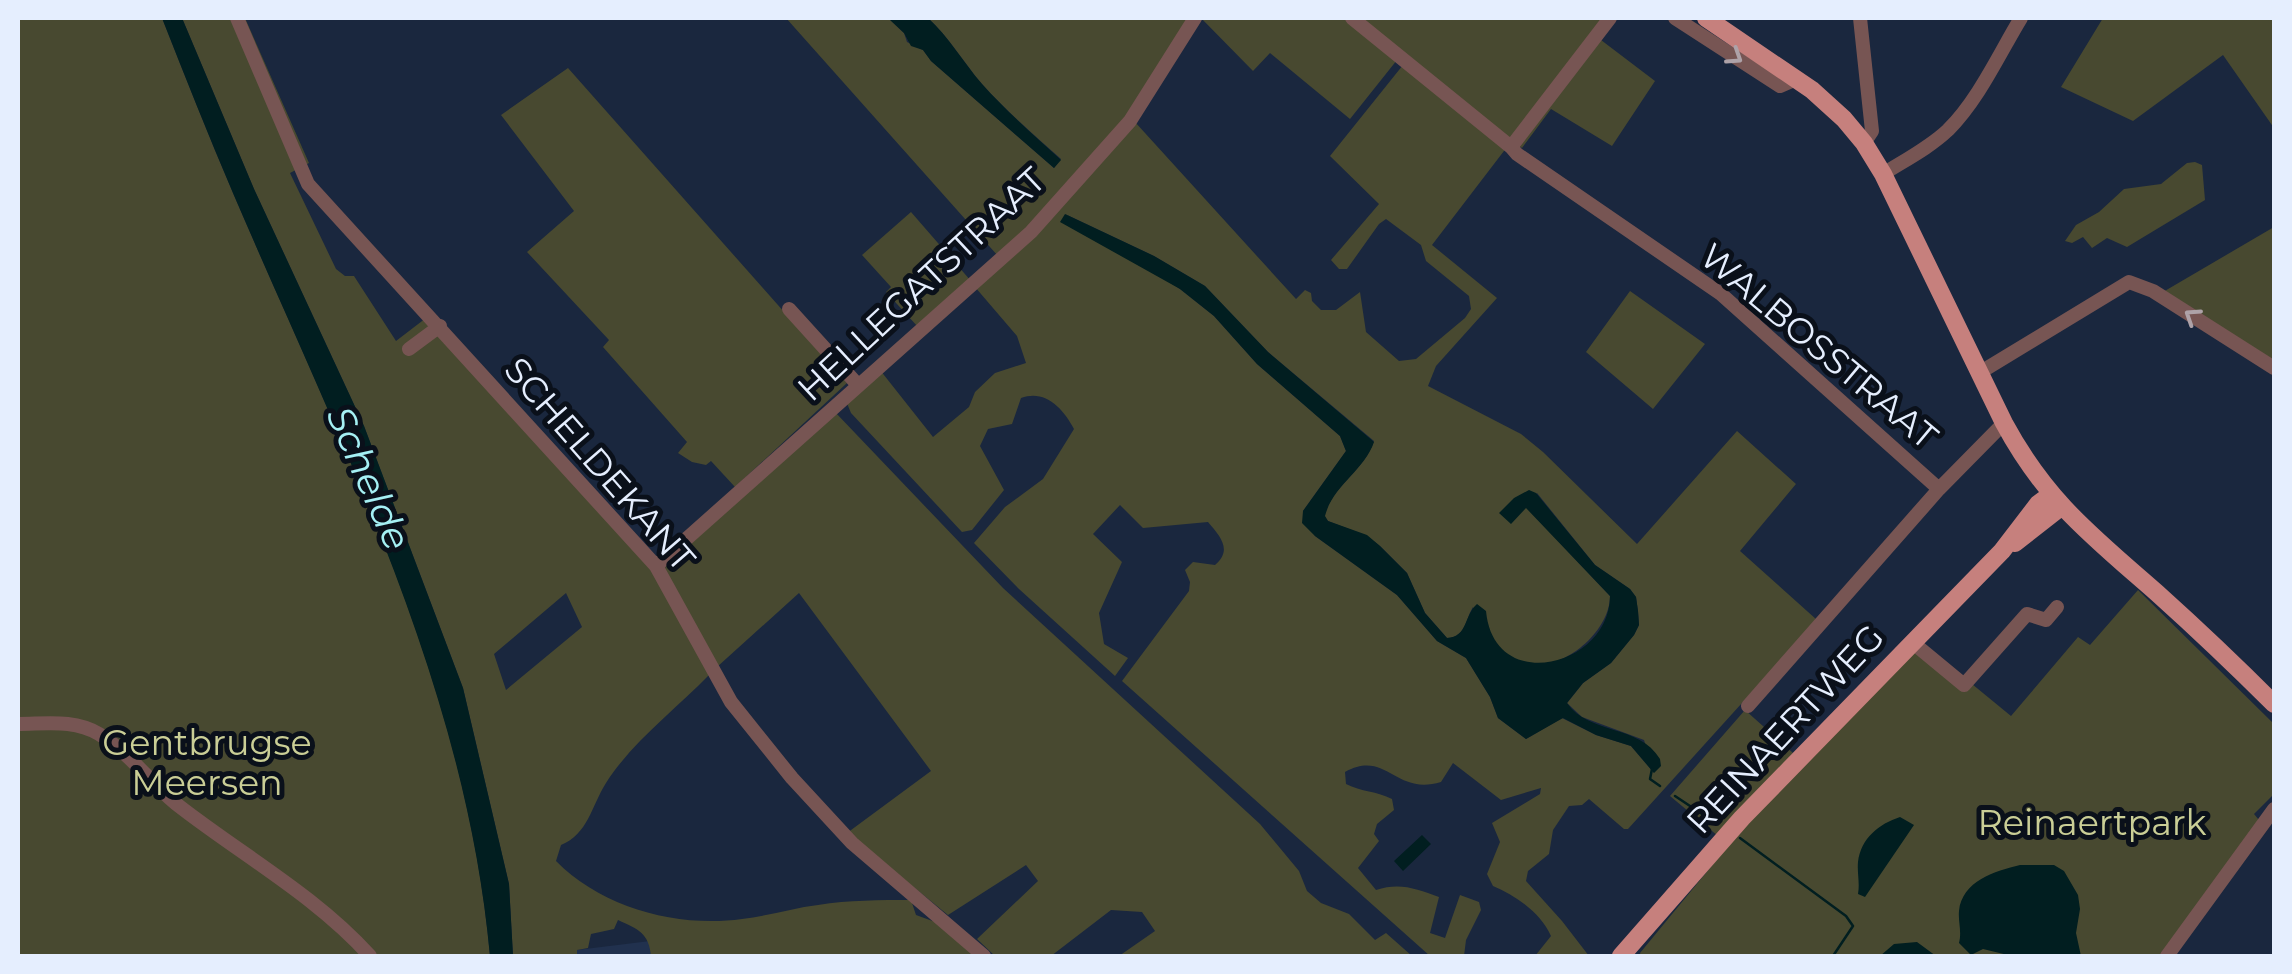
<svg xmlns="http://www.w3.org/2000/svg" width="2292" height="974" font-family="Montserrat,sans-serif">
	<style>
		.built { fill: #21314e }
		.green { fill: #484930; fill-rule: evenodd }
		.water { fill: #011e20 }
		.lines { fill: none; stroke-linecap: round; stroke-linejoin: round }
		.stream { stroke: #011e20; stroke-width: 2.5 }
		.minor { stroke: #775553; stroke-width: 14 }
		.major { stroke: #c6807d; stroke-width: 18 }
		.oneway { stroke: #aea2a8 }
		.labels { text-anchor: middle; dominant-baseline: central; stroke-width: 10; stroke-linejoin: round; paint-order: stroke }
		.street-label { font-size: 35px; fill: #e5eefe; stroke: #0a101a }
		.park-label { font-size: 35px; fill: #cace96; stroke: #0a101a }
		.water-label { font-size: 38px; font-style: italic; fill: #a5f0f4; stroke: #0a101a }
	</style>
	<rect width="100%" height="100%" fill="#1a273e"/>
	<path class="built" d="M650 941 651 956H577V950Z"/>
	<path class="green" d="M18 18H162C185 76 208 135 233 193 339 441 466 683 490 956H18Z
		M182 18H245L309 163 290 173 336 269 345 276H354L396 341 426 318 656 575 709 675C675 710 632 742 606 783 591 807 588 834 561 845L556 861C602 908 678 928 742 919 768 916 793 908 818 905 849 900 880 900 911 900L916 915 938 923 974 955 972 956H651C649 933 638 929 618 920L614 929 591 934 588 948 577 950V956H513L509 884 463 688 364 426 254 189ZM566 593 582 627 506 690 494 654Z
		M786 18H888L904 33 907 42 923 50 931 61 1054 168 1061 159C1034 135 1006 111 982 84 963 62 949 37 928 18H1189L1125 118 1029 227 998 256Z
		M1201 18H1344L1397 60 1350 119 1270 53 1253 71Z
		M1359 18H1616L1601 40 1655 81 1612 146 1551 109 1522 148Z
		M2103 18H2274V128L2223 55 2133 121 2061 87Z
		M1403 65 1507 147 1432 245 1497 298 1436 366 1428 386 1521 434 1543 452 1637 544 1737 431 1796 484 1740 551 1817 620 1628 829H1624L1589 799 1582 805 1569 806 1553 830 1549 854 1528 871 1526 881 1562 921 1589 956H1535L1551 936C1541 913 1515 895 1493 886L1487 874 1500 842 1492 823 1540 794 1541 788 1501 800 1453 763 1441 782C1394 796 1387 749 1345 772L1346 784C1361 792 1377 791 1392 799L1394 810 1377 824 1374 834 1379 841 1358 868 1376 890C1400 882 1417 889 1439 897L1430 933 1445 938 1460 895 1479 902 1481 910 1466 940 1464 956H1430L1122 681 1189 591 1190 582 1185 570 1193 562 1215 565C1233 550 1220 536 1208 522L1143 528 1120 505 1093 534 1122 562 1099 613 1104 644 1128 658 1115 676 1019 589 974 543 1005 507 1043 479 1074 429C1063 408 1045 389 1021 398L1012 424 988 429 980 446 1004 490 972 530 962 532 851 413 846 401 880 370 933 437 969 407 975 392 995 373 1026 363 1017 336 975 287 1135 122 1296 299 1305 290 1311 293 1312 301 1321 310H1336L1360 292 1366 332 1399 361 1416 359 1465 318 1471 309 1469 296 1426 261 1421 245 1386 219 1379 224 1347 269H1339L1331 260 1379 204 1330 156ZM1065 214 1154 256 1205 286 1268 352 1374 441C1364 471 1333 485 1324 516L1328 521 1367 536 1380 546 1407 573 1425 613 1447 638C1466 637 1465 620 1473 607 1482 623 1494 645 1509 657 1546 685 1610 638 1610 596L1526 507 1519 512 1537 493 1595 565 1630 589 1636 597 1638 611 1639 625 1634 635 1611 663 1583 683 1567 703 1582 717 1644 740 1654 773 1631 746 1596 735 1562 718 1526 739 1498 718 1490 697 1466 658 1437 641 1397 595 1315 536 1303 511 1346 451 1340 436 1257 364 1214 316 1180 289Z
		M568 68 847 383 735 487 711 461 706 465 692 462 678 453 687 442 603 347 609 340 527 252 574 211 501 115Z
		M2195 162 2202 165 2205 200 2127 247 2107 238 2092 248 2083 237 2072 243 2065 241 2076 225 2099 212 2124 189 2161 184 2187 163Z
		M911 212 971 281 918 327 886 292 891 287 862 255Z
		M2274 227V363L2163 292Z
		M1630 291 1705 344 1653 409 1586 352Z
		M835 412 1003 588 1260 824 1299 871 1307 891 1321 903 1349 914 1375 940 1386 933 1412 956H1119L1155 931 1142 912 1111 910 1051 956H995L977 939 1038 881 1026 865 948 915 847 833 931 771 799 593 717 667 663 569Z
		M2138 590 2274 724V794L2254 814 2259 820 2161 956H1641L1640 953 1747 823 1922 643 2011 716 2078 637 2090 645Z
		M1745 710 1793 753 1718 836 1670 796Z"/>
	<path class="water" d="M162 18H182L254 189 364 426 463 688 509 884 513 956H490C465 683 339 441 233 193 208 135 185 76 162 18Z
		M888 18H928C949 37 963 62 982 84 1006 111 1034 135 1061 160L1054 168 931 61 923 50 911 46 904 33Z
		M1065 214 1154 256 1205 286 1268 352 1374 442C1364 471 1333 485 1325 516L1328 521 1367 535 1380 546 1407 573 1425 613 1447 638C1468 637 1464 615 1477 604L1486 611C1494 696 1610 666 1610 596L1526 508 1511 524 1499 513 1514 498 1529 490 1536 493 1595 565 1630 589 1636 597 1638 611 1639 625 1634 635 1611 663 1583 683 1567 703C1589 735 1639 724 1660 759L1661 766 1654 773 1631 746 1596 735 1563 718 1526 739 1498 718 1490 697 1466 658 1437 641 1397 595 1315 536 1302 523 1303 511 1346 451 1340 436 1257 364 1214 316 1180 289 1060 222Z
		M1900 817 1914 825 1865 897 1858 894C1860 883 1857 873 1858 862 1861 838 1879 824 1900 817Z
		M1422 835 1431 844 1403 871 1394 861Z
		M2020 865H2054L2064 871 2078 895 2080 909 2076 933 2081 956H2012L1983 949 1971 955 1959 943C1962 931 1958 922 1959 911 1962 881 1995 871 2020 865Z
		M1917 942 1936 956H1880L1894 944Z"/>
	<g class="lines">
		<path class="stream" d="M1652 769 1650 779 1660 786
			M1675 796 1714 822
			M1740 838 1846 916 1853 926 1833 956"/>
		<path class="minor" d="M237 18 308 184 656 566 731 702 792 778 852 843 984 956
			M1352 18 1511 147 1610 18
			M1675 18 1780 86 1796 79
			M1860 18 1872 131 1864 143
			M1511 147 1517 154 1721 294 1939 489
			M1883 174C1905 160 1929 148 1948 130 1979 99 1999 54 2021 18
			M789 309 857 384
			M409 349 440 326
			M1979 373 2129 282 2153 291 2274 368
			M656 566 1031 232 1130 121 1195 18
			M1912 642 1964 685 2027 614 2046 620 2057 607
			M1748 706 1939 489 2004 423
			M18 724C46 724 74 719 99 734 130 753 151 784 179 806 242 855 316 896 370 956
			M2167 956 2274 809"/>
		<path class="major" d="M1706 18 1812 90 1844 119 1864 143 1883 174 2004 423C2046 501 2092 536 2157 593 2197 629 2236 666 2274 704
			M2015 543 2061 507
			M1621 956 1742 818 2002 551 2038 504 2050 495"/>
	</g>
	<defs><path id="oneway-chevron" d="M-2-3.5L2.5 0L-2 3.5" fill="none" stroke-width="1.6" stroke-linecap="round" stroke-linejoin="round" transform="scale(2.5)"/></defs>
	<g class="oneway">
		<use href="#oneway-chevron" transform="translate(1735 57) rotate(33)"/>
		<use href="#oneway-chevron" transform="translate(2192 316) rotate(-147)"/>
	</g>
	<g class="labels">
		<g class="street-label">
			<text transform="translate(921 284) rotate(-43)">HELLEGATSTRAAT</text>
			<text transform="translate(1819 346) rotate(40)">WALBOSSTRAAT</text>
			<text transform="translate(600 464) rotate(49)">SCHELDEKANT</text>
			<text transform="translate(1785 729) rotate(-47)">REINAERTWEG</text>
		</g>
		<g class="park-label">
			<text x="207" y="742">Gentbrugse<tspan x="207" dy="40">Meersen</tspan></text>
			<text x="2092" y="822">Reinaertpark</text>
		</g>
		<g class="water-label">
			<text transform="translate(369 478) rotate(66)">Schelde</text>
		</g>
	</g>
	<rect width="2292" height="974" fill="none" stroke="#e5eefe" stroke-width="40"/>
</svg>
